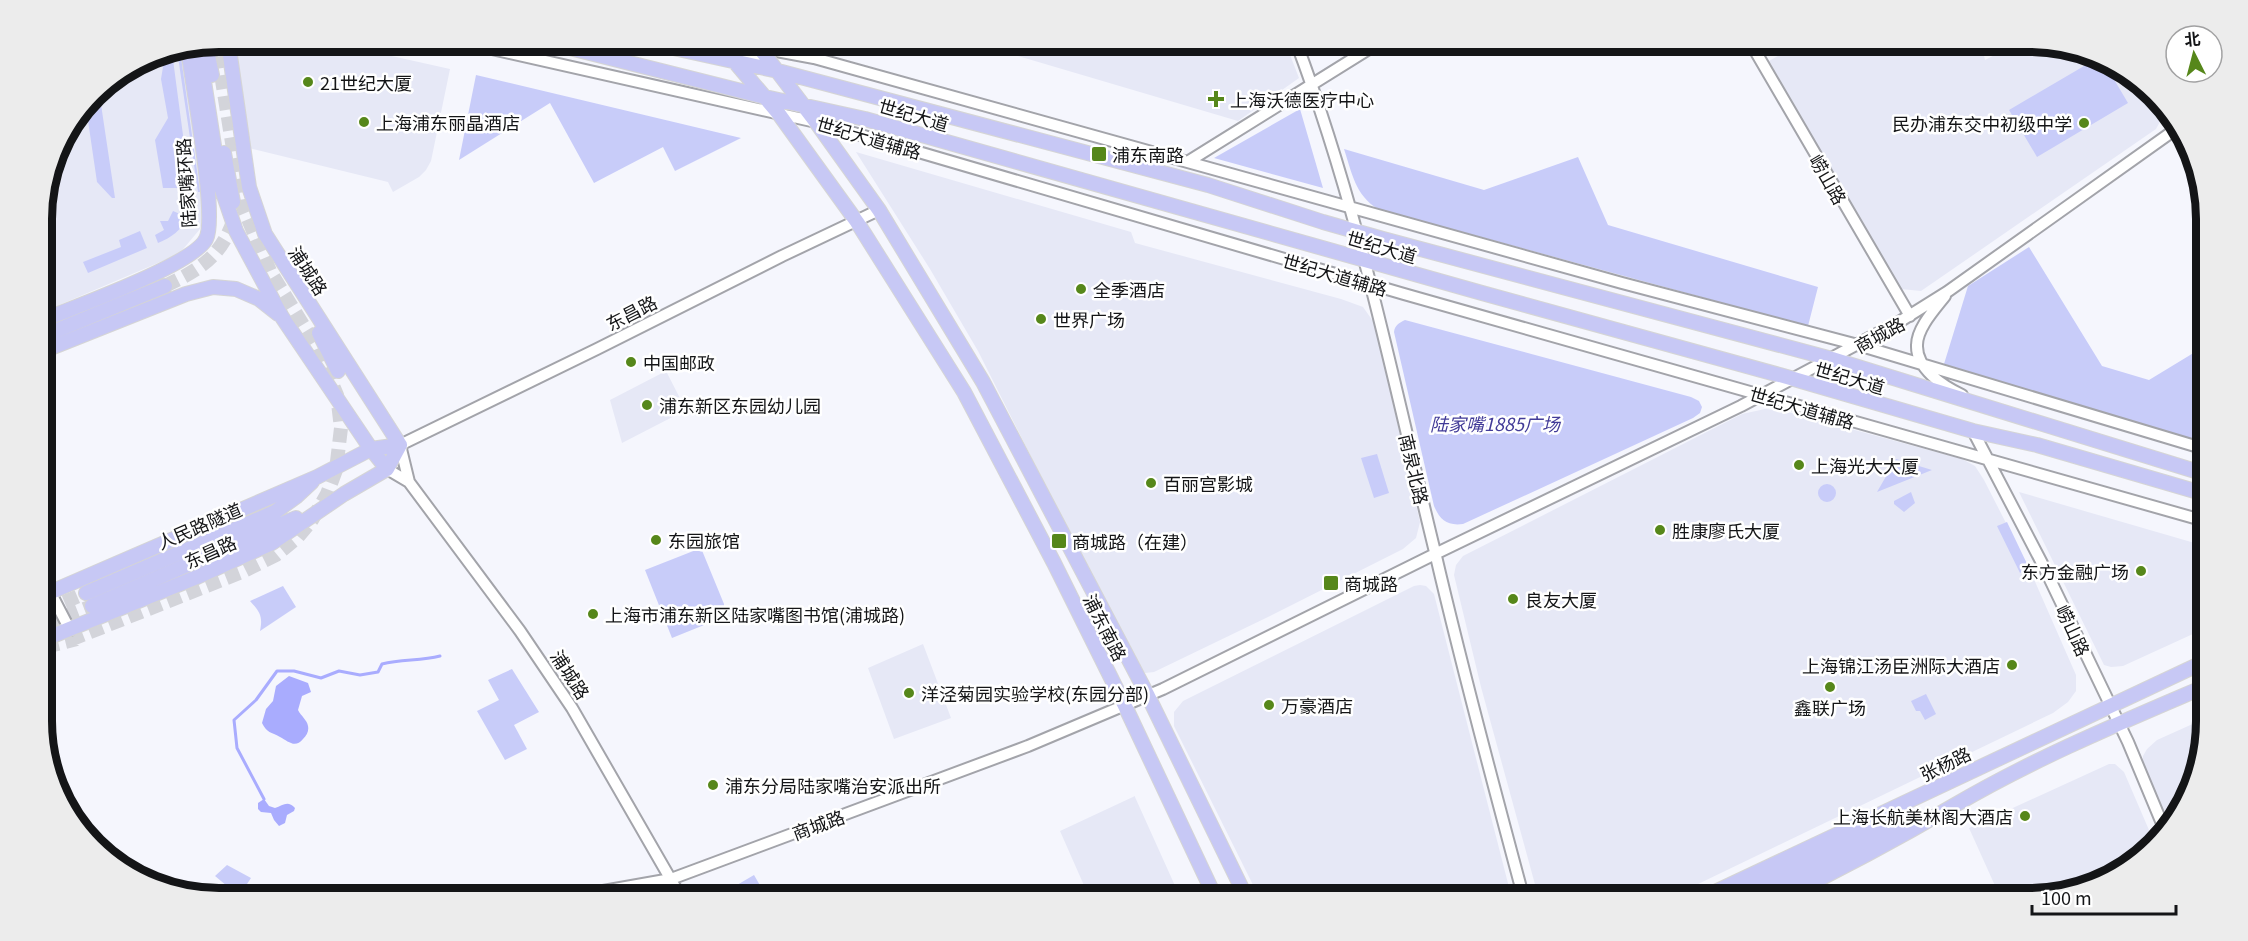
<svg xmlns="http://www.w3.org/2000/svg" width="2248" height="941" font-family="Georgia,'Noto Sans SC',serif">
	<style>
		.built { fill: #e6e8f6 }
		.green { fill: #c8ccf9 }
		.water { fill: #a9acfe }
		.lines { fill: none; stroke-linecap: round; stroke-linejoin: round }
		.stream { stroke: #a9acfe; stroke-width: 3 }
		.major-tunnel { stroke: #d3d4da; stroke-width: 14; stroke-dasharray: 14 7; stroke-linecap: butt }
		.minor-casing { stroke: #a3a4aa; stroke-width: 14 }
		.major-casing { stroke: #d5d5d5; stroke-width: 16 }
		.minor { stroke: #fff; stroke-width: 10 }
		.major { stroke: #c7c8f5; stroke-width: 14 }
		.poi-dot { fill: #56871a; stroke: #fff; stroke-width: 2 }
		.labels { text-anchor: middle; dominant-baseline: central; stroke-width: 5; stroke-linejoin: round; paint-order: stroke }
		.poi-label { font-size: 18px; fill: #141517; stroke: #fff; text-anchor: start }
		.street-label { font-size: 18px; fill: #141517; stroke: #fff }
		.park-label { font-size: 18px; font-style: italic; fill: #423b98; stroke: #fff }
		.rim { fill: none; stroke: #141517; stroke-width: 8 }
	</style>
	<rect width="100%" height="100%" fill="#f5f6fd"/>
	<path class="built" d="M235,42H329L450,69L431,161L426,170L419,177L393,192L388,182L249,148Z
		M1015,42H1210L1213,54L1228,49L1240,42H1285L1299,78L1238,121L1018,56L1021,45Z
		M1802,42H1981L1985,60L2020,42L2086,52L2167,109L2156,129L1921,291L1901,289L1769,61Z
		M182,49L204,197V213L200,229L179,254L43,312L42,208L60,141L102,86L152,55Z
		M856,152L1131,232L1135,243L1341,299L1363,307L1375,324L1420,522L1416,538L1403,549L1268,617L1154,672L1145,673L1139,668L1093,580L978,351L930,269Z
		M666,371L686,410L622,443L610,400Z
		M1765,409L1788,412L1962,459L1975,466L1984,480L2029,568L2076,675V691L2068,702L2053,713L1667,899H1539L1481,687L1454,575L1456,565L1463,556L1742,414Z
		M2019,492L2205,546L2206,628L2123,666L2111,667L2104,665Z
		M1420,585L1426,586L1434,594L1512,899H1260L1174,726V712L1183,701L1414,586Z
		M923,644L951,718L894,739L868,668Z
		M2206,718L2196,779L2170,828L2143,763V756L2147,749L2157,740Z
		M2109,764H2115L2124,772L2155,844L2136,862L2086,889L2040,899H2001L1969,828Z
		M1135,796V797L1181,899H1090L1060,831Z"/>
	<path class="green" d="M177,50H180L200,192H198Z
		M172,52L190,188H163L155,140L168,118L161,79L163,67L159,54Z
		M2096,59L2106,66L2128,103L2037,157L2009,110Z
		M476,75L741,138L675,171L663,147L594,183L550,103L459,160Z
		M99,91L115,198H112L97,182L86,107Z
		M1300,109L1323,188L1214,158Z
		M1344,149L1484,190L1578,157L1608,225L1818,287L1808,326L1378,209C1355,195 1352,173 1344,149Z
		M173,211L187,217C181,231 172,237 158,243L155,235L164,230L160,221H168Z
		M140,231L147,248L88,273L83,262L121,247L119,240Z
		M2029,247L2102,366L2149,380L2205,346V444L1944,364L1968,286Z
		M1405,320L1691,397L1699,401L1702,407L1700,413L1693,418L1463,524C1447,526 1440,520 1434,506L1394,332C1395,325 1399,323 1405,320Z
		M1377,454L1389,493L1374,498L1361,458Z
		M1896,459L1932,470L1877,492Z
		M1818 493a9 9 0 1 1 18 0a9 9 0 1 1-18 0Z
		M1911,492L1915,503L1904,512L1894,504V501Z
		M2007,522L2029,568L2020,573L1997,526Z
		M701,548L724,604V612L719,619L672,638L645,570Z
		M283,586L296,607L260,631C263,616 260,612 250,601Z
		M512,669L539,712L514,725L527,749L505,760L477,711L499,700L488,680Z
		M1926,694L1936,714L1925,720L1920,711H1916L1911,701Z
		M227,865L251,878L239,896L215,876Z
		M754,875L768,899H713Z"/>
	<path class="water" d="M289,676L308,683L311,692L302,696L298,710C301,716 307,720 308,726C309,731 307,735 303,739C295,749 288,741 280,737C271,732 267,733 262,723L266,709L273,701L276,686Z
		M264,799L269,806L275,808C283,805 288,800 295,808L294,811L287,815L285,823L279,826L274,820L271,813L261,812L258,809V803Z"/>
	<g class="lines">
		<path class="stream" d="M264,799L237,748L234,720L256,700L277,671H294L321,678L339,671L360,675L378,672L382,664C402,659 420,661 440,656"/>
		<path class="major-tunnel" d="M199,46L201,62
			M165,286C201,269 222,256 235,216
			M45,610L86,593
			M45,624L92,606
			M70,640L242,572L276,555L297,538L312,520L327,494L336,470L341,428L337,395L316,346L270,271L242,205L216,43
			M45,647L77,639"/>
		<defs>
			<path id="minor" d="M461,42L816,122L1404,294L2205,521
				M727,42L814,58L1622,283L1858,345L2205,449
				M1296,42C1359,208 1393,381 1435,552C1462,668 1493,784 1524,899
				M1750,42L1910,316
				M727,45L764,64
				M1189,161L1380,42
				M1945,296C1935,309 1917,328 1917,345C1916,369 1943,386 1962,395
				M1973,431L2044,567L2128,742L2166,833
				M387,469L409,482
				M44,580L70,630
				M558,899L671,879L1028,746L1163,689L1435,554L1741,406L1899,322L1947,292L2176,129
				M682,899L572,708L520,631L409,482L400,445L597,349L782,256L879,210"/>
			<path id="major" d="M228,42L249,187L265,234L400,445
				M546,42L765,97L865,119L1482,293L1794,379L1973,431L2037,445L2205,494
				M646,42L778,71L1208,185L1323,222L1383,239L1832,359L2205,474
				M718,42L779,114L857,222L964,392L1054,563L1125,706L1216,899
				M755,42L816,122L879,210L983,382L1148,696L1247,899
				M206,45L212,75
				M201,62L220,184L236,231L282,317L371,449L387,469
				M224,153L233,202
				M43,320C74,307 193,265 206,239C218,216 192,83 188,48
				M319,333L338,371
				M43,336L165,286
				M43,351L186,294L213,287L236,289L259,299L278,314
				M86,593L275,512L297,496L312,482
				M44,595L317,477L371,449L400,445
				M92,606L296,518
				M45,639L197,577L272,543L344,494L387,469L400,445
				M1700,899L2206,661
				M1731,899L1867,833L1889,819
				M1756,899L1880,837L1904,828
				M1779,899C1839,870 1897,839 1955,805C2035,758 2122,722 2206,686"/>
		</defs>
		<use href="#minor" class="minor-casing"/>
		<use href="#major" class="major-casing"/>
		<use href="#minor" class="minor"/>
		<use href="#major" class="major"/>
	</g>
	<g class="poi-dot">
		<circle cx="308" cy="82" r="6"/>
		<path d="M1213 90h6v6h6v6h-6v6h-6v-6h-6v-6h6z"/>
		<circle cx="364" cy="122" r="6"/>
		<circle cx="2084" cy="123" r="6"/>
		<rect x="1091" y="146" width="16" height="16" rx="3"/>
		<circle cx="1081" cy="289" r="6"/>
		<circle cx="1041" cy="319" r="6"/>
		<circle cx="631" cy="362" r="6"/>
		<circle cx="647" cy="405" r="6"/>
		<circle cx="1799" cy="465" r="6"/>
		<circle cx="1151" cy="483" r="6"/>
		<circle cx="1660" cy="530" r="6"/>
		<circle cx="656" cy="540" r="6"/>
		<rect x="1051" y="533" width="16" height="16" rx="3"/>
		<circle cx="2141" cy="571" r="6"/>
		<rect x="1323" y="575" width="16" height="16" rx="3"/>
		<circle cx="1513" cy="599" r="6"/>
		<circle cx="593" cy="614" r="6"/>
		<circle cx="2012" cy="665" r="6"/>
		<circle cx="1830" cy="687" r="6"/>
		<circle cx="909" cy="693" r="6"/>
		<circle cx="1269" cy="705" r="6"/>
		<circle cx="713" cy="785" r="6"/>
		<circle cx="2025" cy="816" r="6"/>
	</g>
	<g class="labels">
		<g class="poi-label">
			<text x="320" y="82">21世纪大厦</text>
			<text x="1230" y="99">上海沃德医疗中心</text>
			<text x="376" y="122">上海浦东丽晶酒店</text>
			<text x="2072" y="123" text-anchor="end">民办浦东交中初级中学</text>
			<text x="1112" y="154">浦东南路</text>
			<text x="1093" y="289">全季酒店</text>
			<text x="1053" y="319">世界广场</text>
			<text x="643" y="362">中国邮政</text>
			<text x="659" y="405">浦东新区东园幼儿园</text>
			<text x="1811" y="465">上海光大大厦</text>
			<text x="1163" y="483">百丽宫影城</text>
			<text x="1672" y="530">胜康廖氏大厦</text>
			<text x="668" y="540">东园旅馆</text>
			<text x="1072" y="541">商城路（在建）</text>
			<text x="2129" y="571" text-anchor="end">东方金融广场</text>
			<text x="1344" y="583">商城路</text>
			<text x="1525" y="599">良友大厦</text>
			<text x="605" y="614">上海市浦东新区陆家嘴图书馆(浦城路)</text>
			<text x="2000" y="665" text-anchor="end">上海锦江汤臣洲际大酒店</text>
			<text x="921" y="693">洋泾菊园实验学校(东园分部)</text>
			<text x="1281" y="705">万豪酒店</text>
			<text x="1830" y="707" text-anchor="middle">鑫联广场</text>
			<text x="725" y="785">浦东分局陆家嘴治安派出所</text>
			<text x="2013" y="816" text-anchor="end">上海长航美林阁大酒店</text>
		</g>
		<g class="street-label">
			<text transform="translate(914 114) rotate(16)">世纪大道</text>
			<text transform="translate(869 137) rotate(16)">世纪大道辅路</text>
			<text transform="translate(1829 179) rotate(60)">崂山路</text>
			<text transform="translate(185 183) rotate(-94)">陆家嘴环路</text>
			<text transform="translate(1382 246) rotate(16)">世纪大道</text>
			<text transform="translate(309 270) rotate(57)">浦城路</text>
			<text transform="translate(1335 274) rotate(16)">世纪大道辅路</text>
			<text transform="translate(631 312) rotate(-27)">东昌路</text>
			<text transform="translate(1879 334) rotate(-29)">商城路</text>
			<text transform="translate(1850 377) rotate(16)">世纪大道</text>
			<text transform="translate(1802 407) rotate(16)">世纪大道辅路</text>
			<text transform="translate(1415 469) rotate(77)">南泉北路</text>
			<text transform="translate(199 525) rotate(-23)">人民路隧道</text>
			<text transform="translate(210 551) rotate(-24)">东昌路</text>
			<text transform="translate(1106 627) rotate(63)">浦东南路</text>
			<text transform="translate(2074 630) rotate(65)">崂山路</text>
			<text transform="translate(571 674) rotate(57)">浦城路</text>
			<text transform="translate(1945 763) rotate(-26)">张杨路</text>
			<text transform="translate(818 824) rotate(-20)">商城路</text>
		</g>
		<g class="park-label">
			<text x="1495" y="423">陆家嘴1885广场</text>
		</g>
	</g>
	<path d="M0 0H2248V941H0ZM219 52H2029A167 167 0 0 1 2196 219V721A167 167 0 0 1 2029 888H219A167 167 0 0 1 52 721V219A167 167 0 0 1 219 52Z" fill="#ececec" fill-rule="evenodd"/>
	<path class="rim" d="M219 52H2029A167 167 0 0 1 2196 219V721A167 167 0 0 1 2029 888H219A167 167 0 0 1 52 721V219A167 167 0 0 1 219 52Z"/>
	<g transform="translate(2194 54) rotate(354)"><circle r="28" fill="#ffffff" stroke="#a1a1a2" stroke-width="1.5"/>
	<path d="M0-4.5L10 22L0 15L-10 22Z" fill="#56871a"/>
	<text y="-9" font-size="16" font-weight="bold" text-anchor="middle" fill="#141517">北</text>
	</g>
	<path d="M2032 905v9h144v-9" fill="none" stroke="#141517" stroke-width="3"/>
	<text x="2041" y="905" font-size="18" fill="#141517" stroke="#ffffff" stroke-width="4.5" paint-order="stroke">100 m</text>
</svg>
